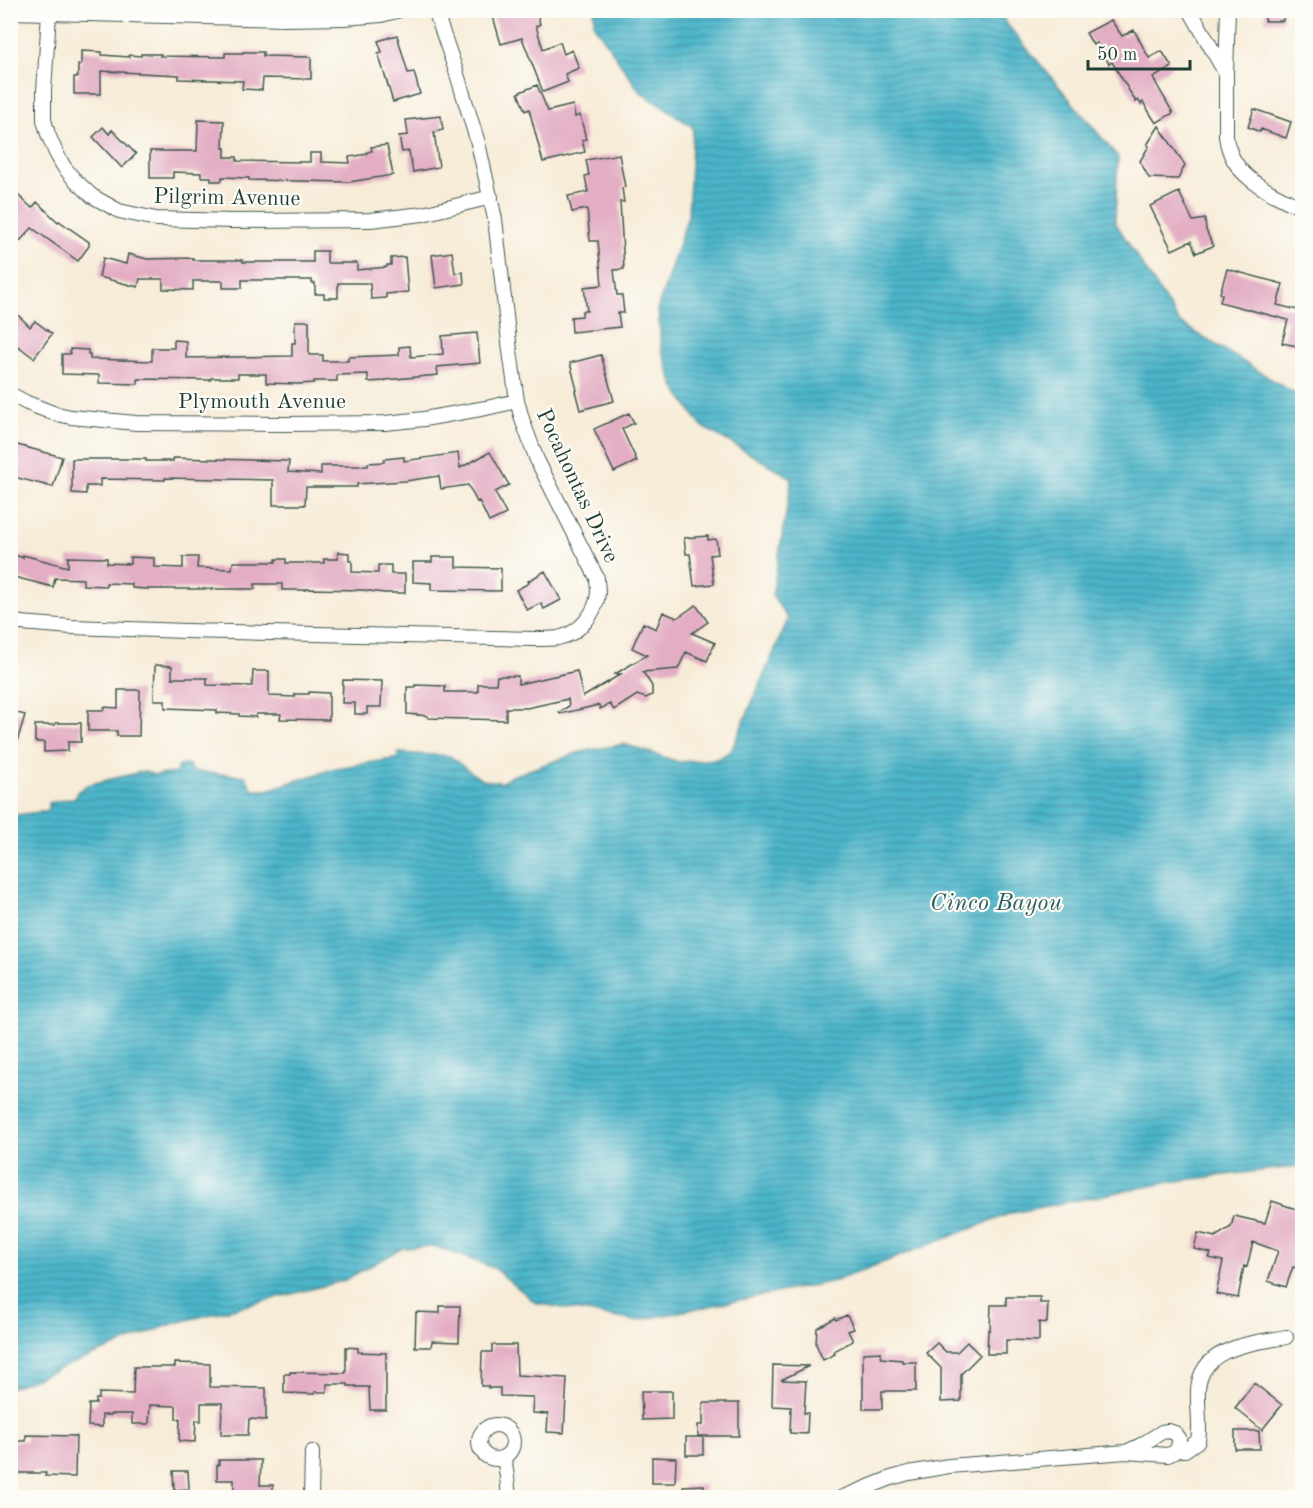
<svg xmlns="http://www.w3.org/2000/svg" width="1313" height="1508" font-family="'Old Standard TT',serif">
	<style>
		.water { fill: url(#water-rules); stroke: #36797f; stroke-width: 1.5 }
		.building { fill: #e3aec4 }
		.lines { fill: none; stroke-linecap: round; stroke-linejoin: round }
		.street-casing { stroke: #3f574d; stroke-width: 16 }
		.street { stroke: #fff; stroke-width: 14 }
		.labels { text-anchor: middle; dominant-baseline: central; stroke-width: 4.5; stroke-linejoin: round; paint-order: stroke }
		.street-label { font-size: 22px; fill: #1f3d34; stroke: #fdfcf7 }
		.water-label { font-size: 24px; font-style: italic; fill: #2c6161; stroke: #fdfcf7 }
	</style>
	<defs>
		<pattern id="water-rules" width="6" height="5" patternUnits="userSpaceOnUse" patternTransform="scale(1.5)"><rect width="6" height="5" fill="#4cb5ca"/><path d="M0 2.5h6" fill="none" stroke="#3f94a5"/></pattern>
	</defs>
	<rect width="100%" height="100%" fill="#fdfcf7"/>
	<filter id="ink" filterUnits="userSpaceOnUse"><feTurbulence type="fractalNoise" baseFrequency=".0167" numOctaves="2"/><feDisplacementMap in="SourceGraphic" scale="12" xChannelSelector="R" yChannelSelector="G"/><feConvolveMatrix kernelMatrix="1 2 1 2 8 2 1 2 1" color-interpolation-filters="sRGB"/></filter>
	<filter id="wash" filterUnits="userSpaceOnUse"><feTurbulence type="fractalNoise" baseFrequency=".008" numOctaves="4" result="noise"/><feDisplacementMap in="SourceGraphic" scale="24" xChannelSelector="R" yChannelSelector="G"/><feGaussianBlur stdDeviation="1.35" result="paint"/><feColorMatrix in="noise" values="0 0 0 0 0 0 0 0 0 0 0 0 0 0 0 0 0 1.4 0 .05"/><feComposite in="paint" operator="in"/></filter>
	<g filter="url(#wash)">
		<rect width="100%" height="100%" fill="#f7ecd8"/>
		<path class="water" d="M594,11H1001L1005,22L1118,157L1115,222L1179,322L1302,398V1166L1176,1181L1012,1213L835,1281L635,1321L536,1303L494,1268L434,1246L403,1248L343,1281L172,1324L11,1388V813L15,815L47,811L49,803L77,797V792L87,785L144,771L154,775L176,773L178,766L189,764L191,771L245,776L253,790H267L336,768L399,758L398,753L450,756L464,767L482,780L502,782L512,776L580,752L624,744L679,762L717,759L731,751L788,619L772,595L792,478L701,426L675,388L661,348L658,307L688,216L693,127L640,92L594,25Z"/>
		<g id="blocks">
			<path class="building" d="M491,10H536L540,24L536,26L543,49L560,42L564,54L572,50L579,68L565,74L568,82L543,92L522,38L501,44Z
				M1265,10H1283V21H1265Z
				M1111,20L1122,36L1134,30L1149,58L1162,51L1172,67L1153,78L1173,113L1156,123L1143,102L1141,104L1138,100L1136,102L1112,62L1109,64L1097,43L1093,45L1086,33Z
				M397,35L408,73L414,72L420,94L393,102L378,53L382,52L378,41Z
				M81,51L102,52V55L129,57V55L141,56V54H161L160,56L225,57V53H243V52H263V56L311,57V79L263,78L262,90L242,89L243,81L179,79V75L101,71V94H74V77H78V65H81Z
				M537,85L548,111L573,105L575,117L580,115L586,139L582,140L585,152L543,162L529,109L525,111L518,93Z
				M1254,109L1291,122L1286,138L1261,129L1260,132L1248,127Z
				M441,116L443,130L434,132L439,167L413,172L409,151L402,152L399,136L408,135L406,120Z
				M198,120L224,121L223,148H225V157H237V161L310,162V153H321V162L350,163L349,157L367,154V152L372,151L371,147L387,145L393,175L349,182L249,180V178L222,177V181H211V177H201V173L173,172V178H150V151H197Z
				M1159,126L1185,165L1178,179L1149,178L1140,161L1149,146L1147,145Z
				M103,127L109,134L112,130L136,154L122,168L93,137Z
				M619,154L625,187L622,188L624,202H620L624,269L614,270L617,295H622L624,313H618L620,327L572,332L571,317L582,316V311H587L584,287L602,285L598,241H590L587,209L572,212L568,196L588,192L585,176L589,175L586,160Z
				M1179,192L1193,221L1205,219L1206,230L1213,246L1196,253L1191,241L1172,250L1150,206Z
				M19,196L32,208L37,202L58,222L59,221L89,242V246L78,261L32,228L20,241L10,232V227L16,221L10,216V205Z
				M313,251H327V263H357V270L387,267V265H391V258L405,257L408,292L386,294V298L371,299L370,283H338V298H324V294H315V283H312V280H242V288H223V281H193V290L163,289V279H140L138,287L99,277L103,258L126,264L128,254L147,259L193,258V260H243V262H313Z
				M452,252L455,273L463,272L464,284L436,288L432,255Z
				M1227,269L1283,284L1277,305L1302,311V347L1282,343L1288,320L1220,302L1222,294L1220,293Z
				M10,307L30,327L35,321L52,334L34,358L10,340Z
				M295,321H309V355H323V361H348V357L399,355V347L410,346L411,357L443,354L442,336L477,333L480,363L437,367L438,375L385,380V381L368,382V374L337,375V381H314V383L298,384L266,383V374H238V378H211V380L138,379V384L99,383V375L62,374V354H70V349L88,350V354H90V359L152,361V348H174V340L186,341V358L292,356V343H295Z
				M601,355L614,401L580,410L575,391L577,390L570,363Z
				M629,413L634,423L622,429L637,461L614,472L594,429Z
				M10,443L62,457L53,487L10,476Z
				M490,452L509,485L495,492L506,514L489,522L479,501L477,502L468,485L441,489L439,476L405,481L357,484V487H306L305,505H273V480L165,478V480L100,479V486H86V494L72,493V459H146V461H173V458L289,461L288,472L321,474V466H368V463L384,462V459L404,457V461L458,453L460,468Z
				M708,536V540L716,539L718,554L710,555L714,584L694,586L690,554H686L684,538Z
				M338,552L349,553V561H352V572L378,573V565H391V574H405V593H384L363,590L306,589V590H282V584H255V589H146L132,588V584L106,583V586L83,585V579L55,578L53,587L10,576V553L23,558V555L68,567V557L107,558V563L130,564V557L154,558V567L183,568V557H198L197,568L232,569L233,562H276V559H286V563H324V559H338Z
				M432,557H456V567L501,568V591L431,590V583L413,582V562H432Z
				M545,571L561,600L544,609L541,603L527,610L516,590L529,583L528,581Z
				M696,605L708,622L692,633L715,643L707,661L686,652L678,669L643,672L652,686V695L646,698L637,695L614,710L610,704L600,709L599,705L560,714L559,712L569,706L568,699L527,708H506V720L428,718V716L407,714V687H415V685L445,686V692H478V684H496L497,676H518V684L577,671L583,697L621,674H615L647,655L632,648L643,623L656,629L663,612L677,618Z
				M155,665L172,666V678H207V685L252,686L253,671H269V696L295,697V694H309V692L329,693V720L280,719L281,714H256V717L239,716V714L217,713V710L165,708V700H154Z
				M343,680L382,681L381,707H367V714H355V703H342Z
				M118,690H140L139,736H117V731H88V710H104V707L118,708Z
				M10,711L25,715L13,755H10Z
				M55,723H81V742H68V751L44,752V742H35V725H55Z
				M1272,1201L1302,1211V1220L1299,1229L1302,1231V1270L1293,1267L1286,1287L1268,1281L1278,1251L1253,1242L1247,1267L1244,1266L1238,1298L1216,1294L1223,1261L1209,1258L1211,1253L1194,1249L1198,1233L1215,1237L1231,1227L1234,1216L1265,1223Z
				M1006,1297H1040V1303H1048L1047,1323L1039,1322V1341L1006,1340V1354H987L988,1330H990L991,1305H1006Z
				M440,1306H460L459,1342L432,1341L431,1347H415L416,1312L440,1313Z
				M847,1315L854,1329L848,1331L853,1341L834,1351L835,1354L823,1360L816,1344L817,1328L835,1318L836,1320Z
				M967,1342L980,1355L961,1374V1401L941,1402V1368L926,1353L937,1343L946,1352H957Z
				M492,1345H516L517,1375L567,1378L564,1433L547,1432L548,1414L532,1413L533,1397L500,1396V1388H488V1386H481L482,1352H492Z
				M346,1347L358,1348V1352L386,1353V1410H370L369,1387H356V1386H348V1384H327V1392H315V1394L284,1393V1374H290V1372L346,1373Z
				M881,1352V1358L902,1360V1362H916V1391H882V1409H863V1353Z
				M175,1363L210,1364V1387L266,1388V1420L249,1419L248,1435H221L222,1403H201V1421L196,1420L195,1442L179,1441L180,1419H176V1406L150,1405L149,1424H132V1414H111V1415H102V1427L88,1426L89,1404H96V1399H99V1393L133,1394L134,1367H175Z
				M773,1365L809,1366L781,1380L806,1381L804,1413H808L807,1434L790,1433L791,1407L772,1406Z
				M1254,1383L1282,1405L1262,1430L1235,1408Z
				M641,1391H672V1419L642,1420Z
				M703,1403H739V1436H698V1425H703Z
				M1235,1431H1259L1260,1449H1235Z
				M26,1435L76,1436L75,1477L45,1476L46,1473H10V1441H26Z
				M686,1437H703V1455H686Z
				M652,1457L676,1458L675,1483H652Z
				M219,1460H261L260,1485H273V1497H234V1480H217V1465H219Z
				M173,1471H188L189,1489L174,1490Z
				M704,1485V1497H684L683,1486Z"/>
		</g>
	</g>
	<g filter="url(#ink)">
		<use href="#blocks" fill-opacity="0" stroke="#3f574d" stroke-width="1.5"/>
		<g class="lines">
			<defs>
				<path id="street" d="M1190,10L1226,74V136C1231,178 1269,192 1302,208
					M10,12L285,19L344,18L381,15L400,10
					M49,13L44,91V120L48,134L56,153L64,167L74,179L92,196L119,211L156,219L233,221L370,220L423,214L491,197
					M1226,72L1228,10
					M10,394L27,403L53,413L71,417L136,423L286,424L385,423L424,419L486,408L517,401
					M10,620L21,623L72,627L186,631L534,639C542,639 550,639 558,638C579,634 596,614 598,593C598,588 597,583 597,578L537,460L523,422L517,401L510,351L495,219L478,143L456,71L435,10
					M479 1442a17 17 0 1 1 34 0a17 17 0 1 1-34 0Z
					M1178,1450H1185L1198,1441C1201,1424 1197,1407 1198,1390C1200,1346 1254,1343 1286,1337
					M504,1457L507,1477L509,1498
					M311,1498L312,1452
					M841,1498L891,1478L909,1473L949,1466L1126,1452L1168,1455C1177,1452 1179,1448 1179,1438L1175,1433L1168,1431L1162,1432L1141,1445L1126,1452"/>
			</defs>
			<use href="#street" class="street-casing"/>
			<use href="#street" class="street"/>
		</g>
	</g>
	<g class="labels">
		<g class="street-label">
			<text transform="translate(227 198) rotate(1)">Pilgrim Avenue</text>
			<text x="262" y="402">Plymouth Avenue</text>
			<text transform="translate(577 486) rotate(65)">Pocahontas Drive</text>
		</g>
		<g class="water-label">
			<text x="996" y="904">Cinco Bayou</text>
		</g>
	</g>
	<rect width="1313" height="1508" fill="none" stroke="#fdfcf7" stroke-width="36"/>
	<path d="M1088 60v9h102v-9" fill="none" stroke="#1f3d34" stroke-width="3"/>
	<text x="1097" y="60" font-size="18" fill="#1f3d34" stroke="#fdfcf7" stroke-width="4.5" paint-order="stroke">50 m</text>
</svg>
